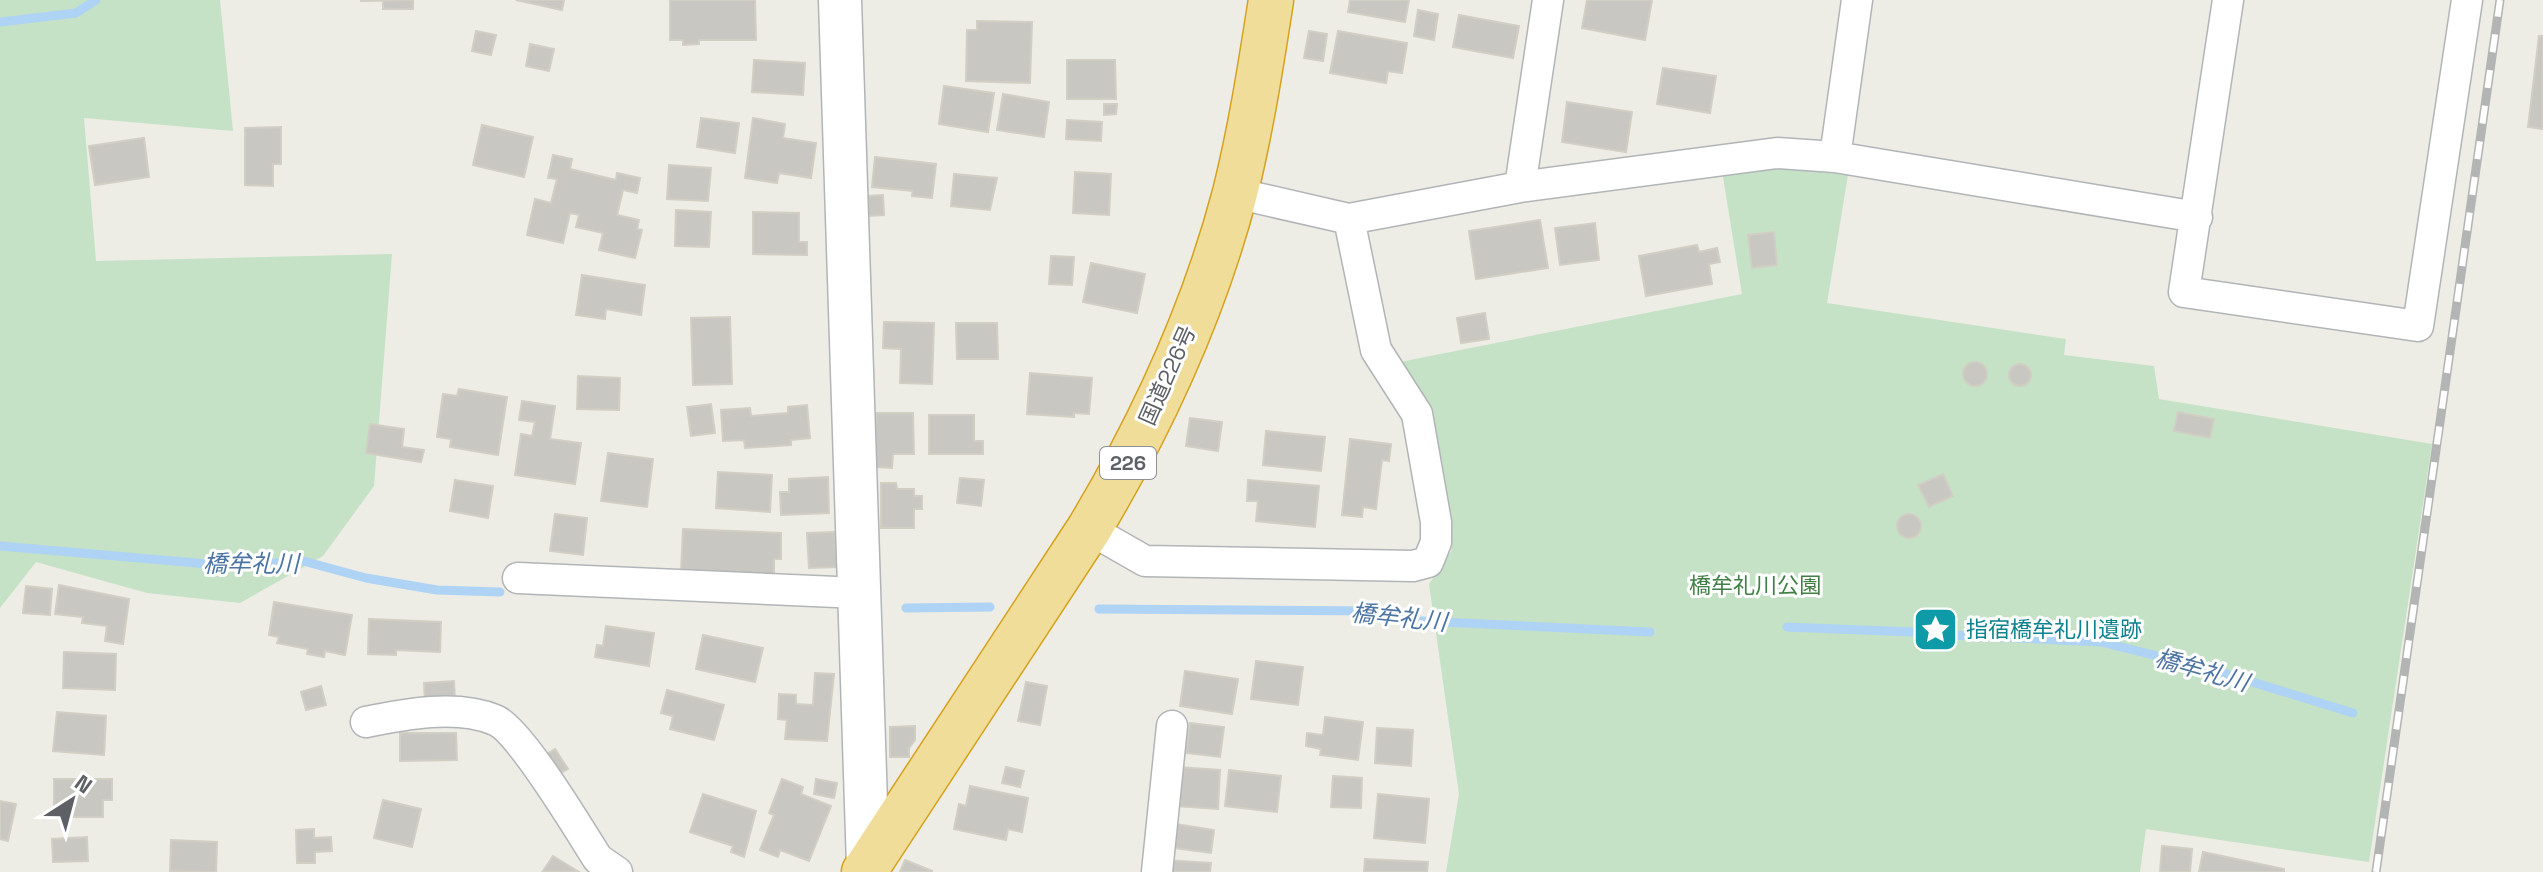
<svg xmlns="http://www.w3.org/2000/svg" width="2543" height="872" font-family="'Space Grotesk','Noto Sans JP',sans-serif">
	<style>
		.green { fill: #c5e2c6 }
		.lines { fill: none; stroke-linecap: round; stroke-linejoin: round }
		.stream { stroke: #aed3f4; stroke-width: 9 }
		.building { fill: #c9c7c2; stroke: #d1cec4; stroke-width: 2 }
		.street-casing { stroke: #b2b5b8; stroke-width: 33 }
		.secondary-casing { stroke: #b1b4b8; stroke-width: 45 }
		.highway-casing { stroke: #d6a21d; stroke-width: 47 }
		.street { stroke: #fff; stroke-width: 30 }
		.secondary { stroke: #fff; stroke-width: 42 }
		.highway { stroke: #f0dd9a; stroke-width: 44 }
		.rail-casing { stroke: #b3b4b4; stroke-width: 9 }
		.rail { stroke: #fff; stroke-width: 6; stroke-dasharray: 18; stroke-linecap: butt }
		.labels { text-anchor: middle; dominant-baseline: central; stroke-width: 6; stroke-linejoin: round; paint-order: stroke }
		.shield { fill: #fff; stroke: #8e9092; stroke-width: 2 }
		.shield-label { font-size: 20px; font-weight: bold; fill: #5d6064 }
		.street-label { font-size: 22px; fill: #5d6064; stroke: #fff }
		.park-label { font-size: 22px; fill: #408045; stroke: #fff }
		.culture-label { font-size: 22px; fill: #0d838f; stroke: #fff; text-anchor: start }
		.water-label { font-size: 24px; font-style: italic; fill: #4d75a4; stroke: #fff }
	</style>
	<rect width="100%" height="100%" fill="#edece5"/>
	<path class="green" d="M0,0H220L233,131L84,118L96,261L392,254L374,486L323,556L240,603L147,593L36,562L0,608Z
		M1770,167L1848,175L1827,303L2066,339L2064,355L2154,366L2159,399L2432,444L2369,862L2146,829L2140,872H1446L1459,794L1429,584L1452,550L1423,404L1400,362L1742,294L1722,171Z"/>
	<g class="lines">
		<path class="stream" d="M0,22L76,13L96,0
			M0,546L231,566L303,561L366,578L437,590L500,592
			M906,608L990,607
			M1099,609L1380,611L1421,621L1650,632
			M1787,627L1912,632
			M1953,635L2101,642L2210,669L2353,713"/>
	</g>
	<path class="building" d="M413,0V9H383V1H360Z
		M516,0H564L562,10Z
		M670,0H755L756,40H699V44L683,45V40H670Z
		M1350,0H1409L1405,22L1348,12Z
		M1587,0H1652L1645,40L1582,28Z
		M1418,10L1438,14L1434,40L1414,36Z
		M1459,15L1519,26L1513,58L1453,47Z
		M977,21L1032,22L1030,83L966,81L967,30H977Z
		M476,31L496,35L491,55L472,51Z
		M1309,31L1327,34L1323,61L1304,58Z
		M1338,31L1407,43L1402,73L1388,71L1386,83L1330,73Z
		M2539,36H2543V129L2528,127Z
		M530,44L554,49L549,71L526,66Z
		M754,60L805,63L803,95L752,92Z
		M1067,60H1115L1116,99H1067Z
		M1663,68L1716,76L1710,113L1657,104Z
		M944,86L994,93L988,132L939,124Z
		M1003,94L1049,102L1044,137L997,130Z
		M1567,102L1632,112L1626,152L1562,142Z
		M1104,104H1117L1116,114L1104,115Z
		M701,118L739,123L735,153L697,147Z
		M753,118L785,124L783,138L816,143L811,178L779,173L777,183L745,178Z
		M1067,120L1102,122L1101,141L1066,139Z
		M482,125L533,137L524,177L473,165Z
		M281,127V164H273V186L245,185V128Z
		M144,138L149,177L95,185L89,146Z
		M553,155L572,159L570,169L616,180L617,173L640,178L637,193L623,190L617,215L639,220L637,229L642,230L635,258L599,250L603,233L576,227L579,215L570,213L563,243L527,235L535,199L551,203L557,179L548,178Z
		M875,157L936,164L932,198L912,196L913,191L872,187Z
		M669,165L711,168L708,201L667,199Z
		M1075,172L1111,174L1109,215L1073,213Z
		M954,174L997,178L990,210L951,206Z
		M883,195L884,215L869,216L868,196Z
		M676,210L711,212L709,247L675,246Z
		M753,212L799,213V242H807V255L753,254Z
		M1540,220L1548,268L1476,279L1469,231Z
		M1595,223L1599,260L1560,265L1555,228Z
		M1774,232L1777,265L1752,268L1748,235Z
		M1697,245L1699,252L1717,248L1720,262L1709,264L1712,284L1646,296L1639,256Z
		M1051,256L1074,257L1072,285L1049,284Z
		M1091,263L1145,274L1137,313L1083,302Z
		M582,275L645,285L641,315L606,309L605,319L576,315Z
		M1485,313L1489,339L1461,343L1457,318Z
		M730,317L732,384L693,385L691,318Z
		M884,322L934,323L932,384L900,383L901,349L883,348Z
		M956,323H997L998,359H957Z
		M1963 374a12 12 0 1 1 24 0a12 12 0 1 1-24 0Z
		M2009 375a11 11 0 1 1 22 0a11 11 0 1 1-22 0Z
		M1030,373L1092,378L1089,414L1074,413V417L1027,414Z
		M578,376L620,378L619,410L577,409Z
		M459,389L507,397L498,455L450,447L451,439L437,437L443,394L457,396Z
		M522,401L555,406L550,439L581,443L575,484L515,475L521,434L532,436L535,422L519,420Z
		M711,404L715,433L691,436L687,407Z
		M807,405L810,438L791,440V445L745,448L744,440L723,441L721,410L750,408L751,416L788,413V407Z
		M2178,412L2214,419L2210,438L2174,431Z
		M876,413H913L914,454H893L892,468L876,467Z
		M929,415H974V441H983V454H929Z
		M1190,418L1222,422L1218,451L1186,446Z
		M370,424L404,429L402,447L424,450L421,462L366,453Z
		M1266,431L1325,437L1321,471L1263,465Z
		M1350,439L1391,444L1389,461L1382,460L1376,509L1363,507L1362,517L1342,515Z
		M608,453L653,459L647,507L601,501Z
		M718,472L772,475L770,512L716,508Z
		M1943,474L1953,496L1929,507L1918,485Z
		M828,477L829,513L781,515L780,492H789V479Z
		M960,478L984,480L981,506L957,503Z
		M455,480L493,486L488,518L450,511Z
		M1248,480L1319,486L1315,527L1256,521L1258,501H1247Z
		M881,483H896L897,489H914V496H922V509H914V528H881Z
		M1897 526a12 12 0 1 1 24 0a12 12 0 1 1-24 0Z
		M555,514L587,518L583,555L550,551Z
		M683,529L781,533V559H774V575L681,572Z
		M835,532L837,567L809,568L807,533Z
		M59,585L129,599L123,644L105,641L107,626L82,623L83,617L55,614Z
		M26,586L52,589L50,615L23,613Z
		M274,602L352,615L345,655L325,651L324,657L307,654L308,649L277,643L279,637L269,635Z
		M369,619L441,622L440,652L396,650V655L368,654Z
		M606,626L654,633L649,666L595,657L597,645L603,646Z
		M703,635L763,648L755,682L696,669Z
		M64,652L116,654L115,690L63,688Z
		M1256,661L1303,667L1298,705L1251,699Z
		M1185,671L1238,679L1232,714L1180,706Z
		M815,673L834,674L827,741L785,739L787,720L778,719L779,694L796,695V704L813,705Z
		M454,681L455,701L425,703L424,683Z
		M1026,682L1047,686L1040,725L1018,721Z
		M321,686L326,705L306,710L301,692Z
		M667,690L724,705L714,740L670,729L673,716L661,713Z
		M57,712L106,716L104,755L53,751Z
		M1325,717L1363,722L1358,760L1320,755L1321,749L1306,746L1307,733L1323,735Z
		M1190,723L1224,727L1220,757L1186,753Z
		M915,726V740L909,748V757H890V727Z
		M1377,728L1413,730L1411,766L1375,763Z
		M400,733H456L457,760L400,761Z
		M555,749L568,769L555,776L542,757Z
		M1006,767L1024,771L1020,787L1002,783Z
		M1178,767L1220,770L1218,809L1176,806Z
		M1229,770L1281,776L1277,812L1225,806Z
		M1333,776L1362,778L1361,808L1331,807Z
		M54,779H112V800H103V817H67V806H54Z
		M782,779L803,787L801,794L831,806L809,861L780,850L778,857L760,850L774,815L769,813Z
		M816,779L837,783L834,798L814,794Z
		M970,786L1028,798L1022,832L1008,829L1006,840L954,829L959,804L966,806Z
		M703,794L756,811L744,857L731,852L733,846L690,832Z
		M1378,794L1429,799L1425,843L1374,838Z
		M383,800L421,809L412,847L374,838Z
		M0,801L16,804L8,841L0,839Z
		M1169,823L1214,830L1211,853L1165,847Z
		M314,829V838L331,837L332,851L315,852V863H297L296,830Z
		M87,837L88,861L53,862L52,839Z
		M171,840L217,842L216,872L170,871Z
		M2162,846L2192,849L2190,872H2160Z
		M2203,852L2284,869V872H2199Z
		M553,856L579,872L543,871Z
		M1365,859L1428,862L1427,872H1364Z
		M905,860L932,871V872H900Z
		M1164,860L1211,863L1210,872H1163Z"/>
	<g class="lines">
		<defs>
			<path id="street" d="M2228,0L2184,292L2418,326L2467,0
				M1835,157L1857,0
				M1520,187L1548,0
				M1235,193L1349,219L1520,187L1777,153L1835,157L2197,217
				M1089,529L1145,561L1413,566L1428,562L1436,542V522L1417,414L1376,350L1349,219
				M518,578L859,593
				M366,722C405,714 457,704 495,720C520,730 580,831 598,859L617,872
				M1157,872L1172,726"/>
			<path id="secondary" d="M840,0L868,866"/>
			<path id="highway" d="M864,872L1089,529C1152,424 1204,311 1235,193C1251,129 1261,64 1271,0"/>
		</defs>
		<use href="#street" class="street-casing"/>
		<use href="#secondary" class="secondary-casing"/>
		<use href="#highway" class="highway-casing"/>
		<use href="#street" class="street"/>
		<use href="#secondary" class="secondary"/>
		<use href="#highway" class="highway"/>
		<defs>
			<path id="rail" d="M2376,872L2500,0"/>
		</defs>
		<use href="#rail" class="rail-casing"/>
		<use href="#rail" class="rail"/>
	</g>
	<defs>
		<symbol id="sight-square" viewBox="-11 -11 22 22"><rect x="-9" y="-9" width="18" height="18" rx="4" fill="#0f9aa8" stroke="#fff"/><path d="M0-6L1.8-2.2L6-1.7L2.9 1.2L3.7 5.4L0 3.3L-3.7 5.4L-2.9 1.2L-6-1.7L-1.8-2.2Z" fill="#fff"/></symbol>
	</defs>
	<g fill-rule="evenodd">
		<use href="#sight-square" x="1910" y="604" width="51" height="51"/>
	</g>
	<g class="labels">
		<rect class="shield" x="1100" y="447" width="56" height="32" rx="6"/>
		<g class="shield-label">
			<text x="1128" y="463">226</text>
		</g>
		<g class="street-label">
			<text transform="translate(1167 375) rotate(-66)">国道226号</text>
		</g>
		<g class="park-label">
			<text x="1755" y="585">橋牟礼川公園</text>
		</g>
		<g class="culture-label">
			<text x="1966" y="629">指宿橋牟礼川遺跡</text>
		</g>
		<g class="water-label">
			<text x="251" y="563">橋牟礼川</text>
			<text transform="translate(1399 617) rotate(6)">橋牟礼川</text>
			<text transform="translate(2202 670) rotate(16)">橋牟礼川</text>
		</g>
	</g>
	<g transform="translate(72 800) rotate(36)" stroke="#ffffff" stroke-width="6" paint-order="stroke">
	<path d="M0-6L14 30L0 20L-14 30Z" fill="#5d6064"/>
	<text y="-12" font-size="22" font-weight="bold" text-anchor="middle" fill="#5d6064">N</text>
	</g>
</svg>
